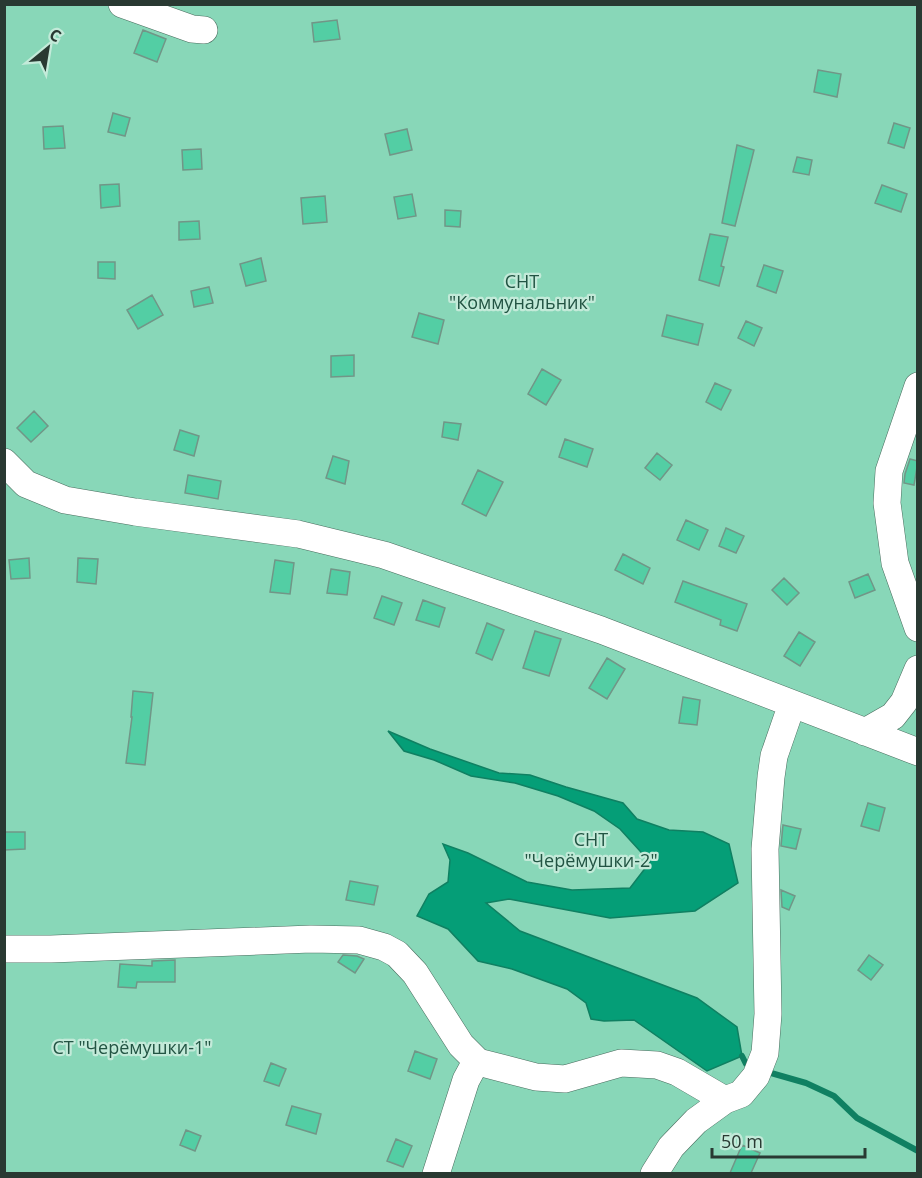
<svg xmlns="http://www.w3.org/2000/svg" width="922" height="1178" font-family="'Open Sans',sans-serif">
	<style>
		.green { fill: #88d7b8 }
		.water { fill: #059e77; stroke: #108062; stroke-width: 1.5 }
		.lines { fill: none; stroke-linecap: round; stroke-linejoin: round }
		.stream { stroke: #108062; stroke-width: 6 }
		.building { fill: #53cea4; stroke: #719687; stroke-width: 1.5 }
		.minor-casing { stroke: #496d5e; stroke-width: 28 }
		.minor { stroke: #fff; stroke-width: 27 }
		.labels { text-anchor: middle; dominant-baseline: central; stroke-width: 4.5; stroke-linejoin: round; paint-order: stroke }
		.park-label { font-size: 18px; fill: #225443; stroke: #c3ead9 }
	</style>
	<rect width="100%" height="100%" fill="#c3ead9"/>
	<path class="green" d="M5,5H917V1173L5,1174Z"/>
	<path class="water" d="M388,731L430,749L499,773L530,775L566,787L623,803L637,819L669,830L703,832L729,844L738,883L695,911L610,918L509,899L486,903L520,931L697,998L737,1027L742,1056L707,1071L634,1020L604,1021L591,1019L586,1003L567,989L512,969L478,961L448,929L417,916L429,894L448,882L450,860L443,844L468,853L527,882L572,890L630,888L650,862L620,829L594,811L558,796L515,783L471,776L434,760L404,751Z"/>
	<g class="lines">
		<path class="stream" d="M742,1056L746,1064L751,1066
			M764,1071L806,1083L834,1096L857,1118L918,1151"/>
	</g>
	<path class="building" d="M337,20L340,39L314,42L312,23Z
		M143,30L166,39L157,62L134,53Z
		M818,70L841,74L837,97L814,92Z
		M113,113L130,118L125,136L108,132Z
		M894,123L910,128L904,148L888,143Z
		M63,126L65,148L44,149L43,127Z
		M407,129L412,150L390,155L385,134Z
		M737,145L754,150L735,226L722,223Z
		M201,149L202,169L183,170L182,150Z
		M797,157L812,160L809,175L793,172Z
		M119,184L120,206L101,208L100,185Z
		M882,185L907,194L901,212L875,203Z
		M412,194L416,216L398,219L394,197Z
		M325,196L327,222L303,224L301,198Z
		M445,210L461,211L460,227L445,226Z
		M199,221L200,239L179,240V222Z
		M710,234L728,237L721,266L724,267L719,286L699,280Z
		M261,258L266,281L246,286L240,264Z
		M98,262H115V279L98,278Z
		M764,265L783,271L776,293L757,286Z
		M209,287L213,303L194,307L191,291Z
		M152,295L163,315L138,329L127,310Z
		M419,313L444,320L438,344L412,337Z
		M667,315L703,324L698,345L662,336Z
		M746,321L762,328L754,346L738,338Z
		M354,355V376L331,377V356Z
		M542,369L561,380L546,405L528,394Z
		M715,383L731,390L721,410L706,402Z
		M34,411L48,426L31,442L17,428Z
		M444,422L461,424L458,440L442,437Z
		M180,430L199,436L194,456L174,450Z
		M565,439L593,449L587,467L559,457Z
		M657,453L672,465L660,480L645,468Z
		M333,456L349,461L345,484L326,478Z
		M910,459L918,461L914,485L904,483L905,474Z
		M478,470L503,482L486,516L462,504Z
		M188,475L221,481L218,499L185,493Z
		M686,520L708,530L699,550L677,540Z
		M726,528L744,536L736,553L719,546Z
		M623,554L650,568L643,584L615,570Z
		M29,558L30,578L11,579L9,560Z
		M78,558L98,559L96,584L77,582Z
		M275,560L294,563L290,594L270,592Z
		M331,569L350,572L347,595L327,593Z
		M868,574L875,590L855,598L849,582Z
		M784,578L799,593L787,605L772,590Z
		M683,581L747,604L737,631L720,625L721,620L675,602Z
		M382,596L402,603L394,625L374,618Z
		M423,600L445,608L439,627L416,620Z
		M487,623L504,630L492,660L476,653Z
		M535,631L561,639L549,676L523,668Z
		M799,632L815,642L800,666L784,656Z
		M607,658L625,669L607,699L589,688Z
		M133,691L153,693L145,765L126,763L132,717H131Z
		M683,697L700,700L697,725L679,723Z
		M868,803L885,808L879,831L861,826Z
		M783,825L801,829L796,849L781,846Z
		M4,832H25V849L4,850Z
		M350,881L378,886L374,905L346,900Z
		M781,890L795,896L789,910L782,907Z
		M343,955L357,956L364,959L355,973L338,962Z
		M869,955L883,965L871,980L858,970Z
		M175,960V982H137L136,988L118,987L120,964L152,966V961Z
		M415,1051L437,1059L430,1079L408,1071Z
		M271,1063L286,1069L279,1086L264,1081Z
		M292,1106L321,1114L316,1134L286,1125Z
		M186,1130L201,1136L195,1151L180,1145Z
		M396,1139L412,1146L403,1167L387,1161Z
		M742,1145L760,1153L751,1173H730Z"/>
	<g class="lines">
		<defs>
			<path id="minor" d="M122,4L192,29L204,30
				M918,386L889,471L887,503L895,563L918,628
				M4,462L26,484L65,500L135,512L298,534L384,555L601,630L918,752
				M865,732L893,716L904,702L918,669
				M4,949H51L311,939L359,940L384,947L397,954L415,973L461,1045L478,1062
				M436,1174L466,1080L472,1069L478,1062L536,1077L565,1079L621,1063L657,1065L677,1072L725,1100
				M654,1174L671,1147L696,1121L725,1100L741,1094L756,1076L765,1053L768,1014L765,849L771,777L774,756L792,704"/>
		</defs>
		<use href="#minor" class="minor-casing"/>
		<use href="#minor" class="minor"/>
	</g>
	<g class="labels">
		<g class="park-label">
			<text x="522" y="281">СНТ<tspan x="522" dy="21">"Коммунальник"</tspan></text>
			<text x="591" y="839">СНТ<tspan x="591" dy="21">"Черёмушки-2"</tspan></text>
			<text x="132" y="1047">СТ "Черёмушки-1"</text>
		</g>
	</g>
	<rect width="922" height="1178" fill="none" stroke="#293932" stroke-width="12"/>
	<g transform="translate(48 48) rotate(30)" stroke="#c3ead9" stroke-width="4.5" paint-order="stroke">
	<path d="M0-4.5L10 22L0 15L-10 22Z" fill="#293932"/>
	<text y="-9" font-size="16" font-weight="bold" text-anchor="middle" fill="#293932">С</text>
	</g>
	<path d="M712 1148v9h153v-9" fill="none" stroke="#293932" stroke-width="3"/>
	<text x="721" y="1148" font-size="18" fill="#293932" stroke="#c3ead9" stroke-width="4.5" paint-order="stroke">50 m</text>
</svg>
